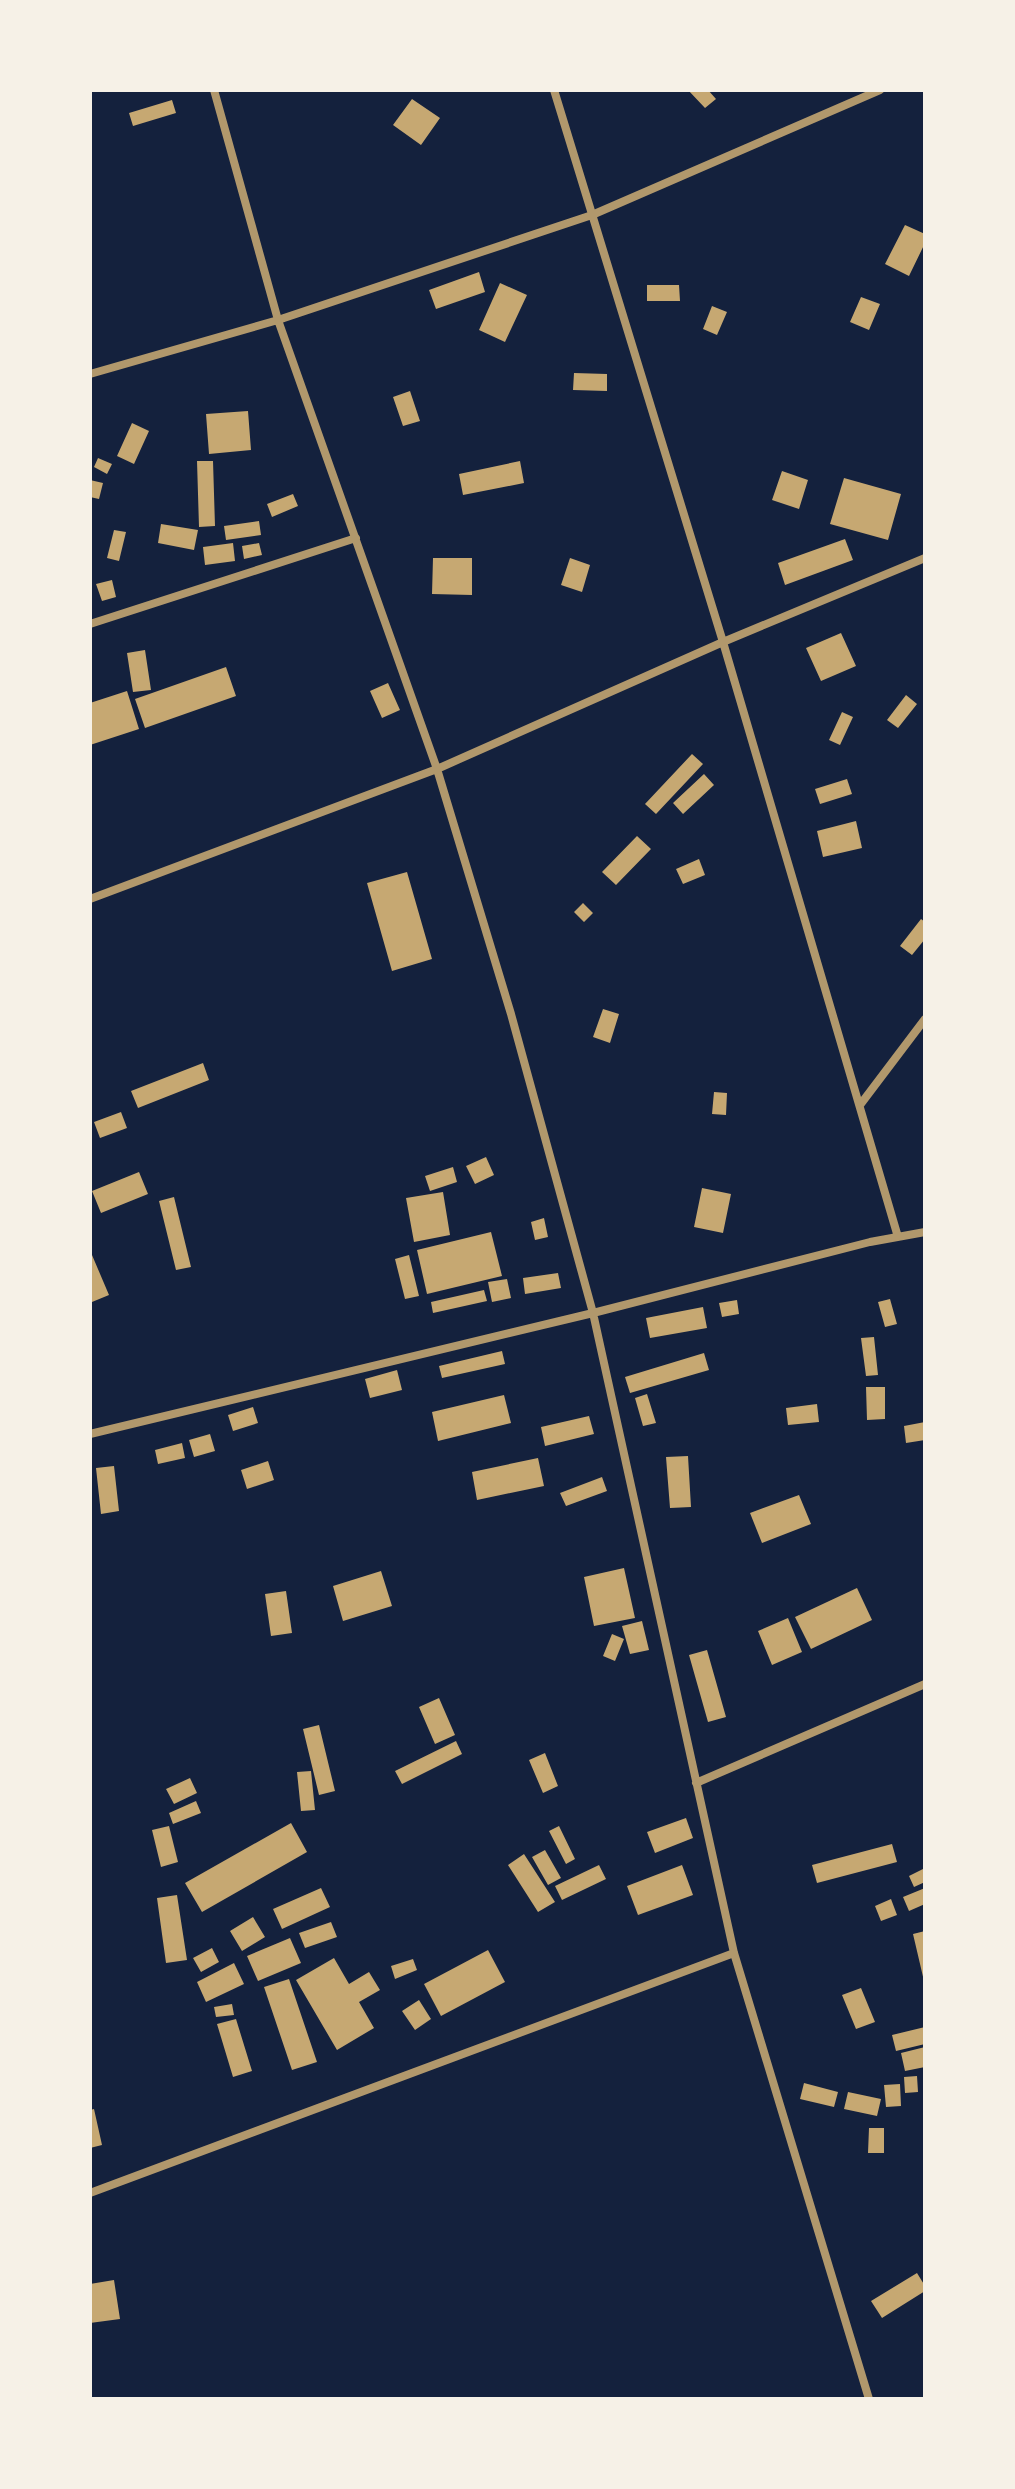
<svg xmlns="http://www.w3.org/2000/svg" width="1015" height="2489" font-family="'Alegreya Sans',sans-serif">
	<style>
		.building { fill: #c6a872 }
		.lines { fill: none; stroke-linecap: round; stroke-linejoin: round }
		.minor { stroke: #b1986c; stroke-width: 8 }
	</style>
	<rect width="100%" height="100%" fill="#14213d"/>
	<path class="building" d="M688,90H708L716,99L705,108Z
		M412,99L440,118L421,145L393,125Z
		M172,100L176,113L133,126L129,113Z
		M905,225L925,234V243L909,276L885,264Z
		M479,272L485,292L436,309L429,290Z
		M500,283L527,295L505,342L479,330Z
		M647,285H679L680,301H647Z
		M861,297L880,304L869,330L850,322Z
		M712,306L727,312L717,335L703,329Z
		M574,373L607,374V391L573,390Z
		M410,391L420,421L403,426L393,397Z
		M248,411L251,450L209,454L206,414Z
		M132,423L149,431L134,464L117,456Z
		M98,458L112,464L107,474L94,467Z
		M197,461H213L215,526L199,527Z
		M520,461L524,483L463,495L459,474Z
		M782,471L808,480L799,509L772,500Z
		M844,478L901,494L888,540L830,524Z
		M90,480L103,483L99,499L90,497Z
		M293,494L298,506L272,517L267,504Z
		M259,521L261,535L226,540L224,526Z
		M161,524L198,530L194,550L158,543Z
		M114,530L126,532L119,561L107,558Z
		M845,539L853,560L785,585L778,563Z
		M233,543L235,561L205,565L203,547Z
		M259,543L262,555L244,559L242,546Z
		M433,558H472V595L432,594Z
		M570,558L590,565L582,592L561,585Z
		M112,580L116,597L102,601L96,584Z
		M841,633L856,666L821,681L806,648Z
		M145,650L151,690L133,692L127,653Z
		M226,667L236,696L145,728L135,699Z
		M388,683L400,710L382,718L370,691Z
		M127,691L139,729L90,745V703Z
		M906,695L917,704L898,728L887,720Z
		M842,712L853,717L840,745L829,740Z
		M692,754L703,764L656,814L645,804Z
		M704,774L714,785L683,814L673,803Z
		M847,779L852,794L820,804L815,789Z
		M856,821L862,848L823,857L817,831Z
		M637,836L651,849L616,885L602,872Z
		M699,859L705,875L683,884L676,869Z
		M407,872L432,959L392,971L367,883Z
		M583,903L593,913L584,922L574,912Z
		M921,919L925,922V939L912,955L900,946Z
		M603,1009L619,1014L610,1043L593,1037Z
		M203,1063L209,1080L138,1108L131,1091Z
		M714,1092L727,1093L726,1115L712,1114Z
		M121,1112L127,1128L100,1138L94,1122Z
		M486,1157L494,1175L475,1184L466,1166Z
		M453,1167L457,1182L430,1191L425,1176Z
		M139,1172L148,1194L101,1213L92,1191Z
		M702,1188L731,1194L723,1233L694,1227Z
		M443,1192L450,1235L414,1242L406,1198Z
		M174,1197L191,1267L176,1270L159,1201Z
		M544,1218L548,1237L535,1240L531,1222Z
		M491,1232L502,1276L427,1294L417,1250Z
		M92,1255L109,1295L92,1302L90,1296V1256Z
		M409,1255L419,1296L405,1299L395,1259Z
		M558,1273L561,1288L525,1294L523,1278Z
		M507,1279L511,1298L492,1302L488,1282Z
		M484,1290L487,1301L433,1313L431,1302Z
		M890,1299L897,1324L885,1327L878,1302Z
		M737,1300L739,1314L722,1317L719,1303Z
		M703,1307L707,1328L650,1338L646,1318Z
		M874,1337L878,1375L866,1376L861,1338Z
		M502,1351L505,1364L442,1378L439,1366Z
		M704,1353L709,1370L630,1393L625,1377Z
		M397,1370L402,1390L370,1398L365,1379Z
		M866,1387H885V1419L867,1420Z
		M647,1394L656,1423L643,1426L635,1398Z
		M504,1395L511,1423L438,1441L432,1412Z
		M817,1404L819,1422L788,1425L786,1408Z
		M253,1407L258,1423L233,1431L228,1415Z
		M589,1416L594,1434L545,1446L541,1427Z
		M925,1422V1440L906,1443L904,1426Z
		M210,1434L215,1451L194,1457L189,1440Z
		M182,1443L185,1458L158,1464L155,1450Z
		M688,1456L691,1507L670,1508L666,1457Z
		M538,1458L544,1486L477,1500L472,1472Z
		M268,1461L274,1480L247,1489L241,1470Z
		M114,1466L119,1511L101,1514L96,1468Z
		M602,1477L607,1491L566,1506L560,1493Z
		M799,1495L811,1524L762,1543L750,1513Z
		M624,1568L635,1618L594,1626L584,1577Z
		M381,1571L392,1606L343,1621L333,1586Z
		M857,1588L872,1620L811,1649L795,1617Z
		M286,1591L292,1633L271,1636L265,1594Z
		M788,1618L802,1652L772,1665L758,1631Z
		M642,1621L649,1650L630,1654L622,1626Z
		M612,1634L624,1639L615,1661L603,1656Z
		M707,1650L726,1717L708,1722L689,1655Z
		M439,1698L455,1735L435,1744L419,1707Z
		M319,1725L335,1791L319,1795L303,1729Z
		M456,1741L462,1754L402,1784L395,1771Z
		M545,1753L558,1786L543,1793L529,1760Z
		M311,1771L315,1810L301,1811L297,1772Z
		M190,1778L197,1793L174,1804L166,1789Z
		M196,1801L201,1813L173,1824L169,1813Z
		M686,1818L693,1838L655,1853L647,1832Z
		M291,1823L307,1852L202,1912L185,1883Z
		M169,1826L178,1862L161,1867L152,1830Z
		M559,1826L575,1859L566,1864L549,1831Z
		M892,1844L897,1862L817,1883L812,1865Z
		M545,1850L561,1878L548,1885L532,1857Z
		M524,1854L555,1902L538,1912L508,1865Z
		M599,1865L606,1879L562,1900L555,1886Z
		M682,1865L693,1895L638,1915L627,1886Z
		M925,1868V1882L914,1887L909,1876Z
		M321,1888L330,1907L282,1929L273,1909Z
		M925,1888V1904L909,1911L903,1897Z
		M177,1895L187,1960L166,1963L157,1898Z
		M891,1899L897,1915L881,1921L875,1906Z
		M253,1917L265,1937L242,1951L230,1931Z
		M331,1922L337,1937L305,1948L299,1933Z
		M925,1931V1981H924L913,1934Z
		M290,1938L301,1963L258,1981L247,1956Z
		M212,1948L219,1962L201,1972L193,1958Z
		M488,1950L505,1982L441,2016L424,1984Z
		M334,1958L349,1984L369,1972L380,1990L359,2002L374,2028L337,2050L296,1980Z
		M413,1959L417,1970L395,1979L391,1966Z
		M234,1963L244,1984L206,2002L197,1982Z
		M289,1979L317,2062L292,2070L264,1987Z
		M861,1988L875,2022L856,2029L842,1995Z
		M419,2000L431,2019L415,2030L402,2011Z
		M232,2004L234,2015L216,2017L214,2007Z
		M236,2019L252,2071L233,2077L217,2024Z
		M925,2027V2044L896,2051L892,2035Z
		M925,2047V2067L905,2071L901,2053Z
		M917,2076L918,2092L905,2093L904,2077Z
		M804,2083L838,2092L834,2107L800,2099Z
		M900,2084L901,2106L886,2107L884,2085Z
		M848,2092L881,2099L877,2116L844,2109Z
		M94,2109L102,2145L90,2148V2110Z
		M869,2128H884V2153H868Z
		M917,2273L925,2286V2291L882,2318L871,2301Z
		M114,2280L120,2319L90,2323V2284Z"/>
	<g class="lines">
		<path class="minor" d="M214,90L278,320L437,769L511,1014L593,1313L734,1953L869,2399
			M554,90L723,642L898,1237
			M90,374L278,320L592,215L880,90
			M90,624L356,538
			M90,899L437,769L723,642L925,558
			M860,1105L925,1019
			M90,1434L593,1313L870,1242L925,1232
			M696,1783L925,1684
			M90,2193L734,1953"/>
	</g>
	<rect width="1015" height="2489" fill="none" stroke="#f6f1e7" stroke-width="184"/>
</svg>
